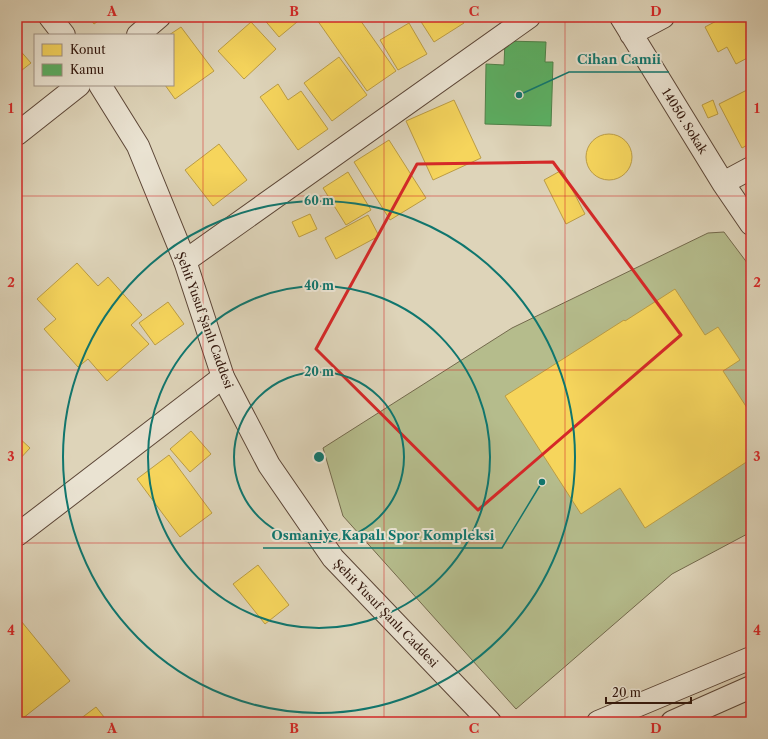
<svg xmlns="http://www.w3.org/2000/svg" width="768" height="739" font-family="'Libre Caslon Text',serif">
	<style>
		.green { fill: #b5bc8c; stroke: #73694c }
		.homes { fill: #f6d55c; stroke: #bb9c44 }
		.public { fill: #5aae61; stroke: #4e8048 }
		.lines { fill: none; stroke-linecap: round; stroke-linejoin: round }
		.minor-casing { stroke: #5c4637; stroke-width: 24 }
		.tertiary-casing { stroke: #5c4637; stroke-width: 24 }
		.minor { stroke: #eae3d2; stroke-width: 22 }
		.tertiary { stroke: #eae3d2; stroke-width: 22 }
		.marked { fill: none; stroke: #d62828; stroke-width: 3; stroke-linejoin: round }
		.grid { fill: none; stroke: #d62828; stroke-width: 1; stroke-opacity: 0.55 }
		.ring { fill: none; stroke: #0f766e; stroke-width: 2 }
		.labels { text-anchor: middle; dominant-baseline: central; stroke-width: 4; stroke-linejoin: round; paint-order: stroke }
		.street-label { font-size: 12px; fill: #31160c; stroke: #eae3d2 }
		.centre { fill: #0f766e; stroke: #eae3d2; stroke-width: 2 }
		.ring-label { font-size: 12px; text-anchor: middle; font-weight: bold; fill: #0f766e; stroke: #eae3d2; stroke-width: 4; stroke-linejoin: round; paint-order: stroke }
		.leader { fill: none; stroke: #0f766e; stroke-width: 1.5 }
		.callout-dot { fill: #0f766e; stroke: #eae3d2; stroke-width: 1.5 }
		.callout-label { font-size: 13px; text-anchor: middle; font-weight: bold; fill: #0f766e; stroke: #eae3d2; stroke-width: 4; stroke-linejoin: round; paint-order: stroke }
		.neatline { fill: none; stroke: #d62828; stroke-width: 1.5 }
		.grid-label { font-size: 13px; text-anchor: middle; font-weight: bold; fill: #d62828 }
	</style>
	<rect width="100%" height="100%" fill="#ded4b9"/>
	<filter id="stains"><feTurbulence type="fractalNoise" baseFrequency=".005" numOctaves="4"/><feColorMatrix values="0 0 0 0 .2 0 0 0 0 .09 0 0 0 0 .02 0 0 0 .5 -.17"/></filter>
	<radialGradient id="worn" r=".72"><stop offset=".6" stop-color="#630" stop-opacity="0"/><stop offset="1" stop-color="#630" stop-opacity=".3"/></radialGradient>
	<path class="green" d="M724,232L751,268V532L672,574L516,709L343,516L323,448L512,328L708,233Z"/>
	<path class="homes" d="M89,17H104L94,24Z
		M262,17H303L279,37Z
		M315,17H358L396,71L367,91Z
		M418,17H459L464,23L434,42Z
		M724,17H751V56L736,64L727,47L718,52L705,27Z
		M251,22L276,49L244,79L218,51Z
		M409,23L427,54L398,70L380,40Z
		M181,27L214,71L175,99L165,85H173V35H169Z
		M17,47L31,63L17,74Z
		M339,57L367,95L332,121L304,83Z
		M278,84L288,100L301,91L328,129L298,150L260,97Z
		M751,88V143L742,148L719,104Z
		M454,100L481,158L433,180L406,121Z
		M713,100L718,114L708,118L702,105Z
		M586 157a23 23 0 1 1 46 0a23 23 0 1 1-46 0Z
		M389,140L426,198L390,220L354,162Z
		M219,144L247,180L213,206L185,170Z
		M562,170L585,214L566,224L544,180Z
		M348,172L371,210L346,225L323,188Z
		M310,214L317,229L299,237L292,222Z
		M368,215L379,236L336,259L325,238Z
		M77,263L98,286L108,277L142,315L131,325L149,344L107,381L88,359L78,367L44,329L56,319L37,299Z
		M675,289L705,335L718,327L740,360L723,371L751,414V459L645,528L620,488L581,514L505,396L624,320L625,321Z
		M168,302L184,324L155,345L139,323Z
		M191,431L211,454L190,472L170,449Z
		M17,436L30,448L17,462Z
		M169,455L212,513L180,537L137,479Z
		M258,565L289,605L265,624L233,584Z
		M17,616L70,681L18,722H17Z
		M96,707L108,722H76Z"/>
	<path class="public" d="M505,41L546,42L545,62H553L551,126L485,124L486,64L504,65Z"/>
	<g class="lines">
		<defs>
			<path id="minor" d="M621,17L723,183L751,224
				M631,34L663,17
				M138,35L159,17
				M17,134L79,85
				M723,183L751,168
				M185,261L529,17
				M17,535L223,377"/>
			<path id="tertiary" d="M50,17L64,35
				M100,85L138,146L185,261L223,377L269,465L333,558L490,722
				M598,722L751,658
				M672,722L751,687"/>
		</defs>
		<use href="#minor" class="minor-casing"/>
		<use href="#tertiary" class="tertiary-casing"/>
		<use href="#minor" class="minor"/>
		<use href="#tertiary" class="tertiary"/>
	</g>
	<path class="marked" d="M553,162L681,335L478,510L316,349L417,164Z"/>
	<path class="grid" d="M203,17V722M384,17V722M565,17V722M17,196H751M17,370H751M17,543H751"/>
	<g class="ring">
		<circle cx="319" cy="457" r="85"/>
		<circle cx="319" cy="457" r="171"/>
		<circle cx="319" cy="457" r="256"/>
	</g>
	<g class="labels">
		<g class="street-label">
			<text transform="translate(685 121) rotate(58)">14050. Sokak</text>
			<text transform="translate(205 320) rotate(70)">Şehit Yusuf Şanlı Caddesi</text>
			<text transform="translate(386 613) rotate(46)">Şehit Yusuf Şanlı Caddesi</text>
		</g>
	</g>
	<circle cx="319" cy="457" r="6" class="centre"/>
	<g class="ring-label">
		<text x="319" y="205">60 m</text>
		<text x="319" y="290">40 m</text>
		<text x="319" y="376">20 m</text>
	</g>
	<path class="leader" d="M519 95L569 72H669M542 482L502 548H263"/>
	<g class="callout-dot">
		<circle cx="519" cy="95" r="4"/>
		<circle cx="542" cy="482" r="4"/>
	</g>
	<g class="callout-label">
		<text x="619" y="64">Cihan Camii</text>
		<text x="383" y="540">Osmaniye Kapalı Spor Kompleksi</text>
	</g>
	<rect width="768" height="739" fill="none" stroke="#ded4b9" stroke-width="44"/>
	<rect x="34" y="34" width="140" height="52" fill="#eae3d2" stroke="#a09183"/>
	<rect x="42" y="44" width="20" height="12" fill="#f6d55c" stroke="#a09183"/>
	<text x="70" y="54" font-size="12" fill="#31160c">Konut</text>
	<rect x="42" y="64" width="20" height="12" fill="#5aae61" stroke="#a09183"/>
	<text x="70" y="74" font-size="12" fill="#31160c">Kamu</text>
	<path d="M606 697v6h85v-6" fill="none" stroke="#31160c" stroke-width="2"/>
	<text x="612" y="697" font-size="12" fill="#31160c" stroke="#eae3d2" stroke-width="3" paint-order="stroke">20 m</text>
	<rect x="22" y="22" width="724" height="695" class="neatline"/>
	<g class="grid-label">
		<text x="112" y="16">A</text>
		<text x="294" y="16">B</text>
		<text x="474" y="16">C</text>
		<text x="656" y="16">D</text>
		<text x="11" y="113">1</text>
		<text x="757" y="113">1</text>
		<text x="11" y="287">2</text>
		<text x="757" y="287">2</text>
		<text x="11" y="461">3</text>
		<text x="757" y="461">3</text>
		<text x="11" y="635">4</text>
		<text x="757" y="635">4</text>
		<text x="112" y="733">A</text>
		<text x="294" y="733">B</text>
		<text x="474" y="733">C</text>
		<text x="656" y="733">D</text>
	</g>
	<rect width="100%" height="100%" filter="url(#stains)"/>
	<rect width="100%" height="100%" fill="url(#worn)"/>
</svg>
